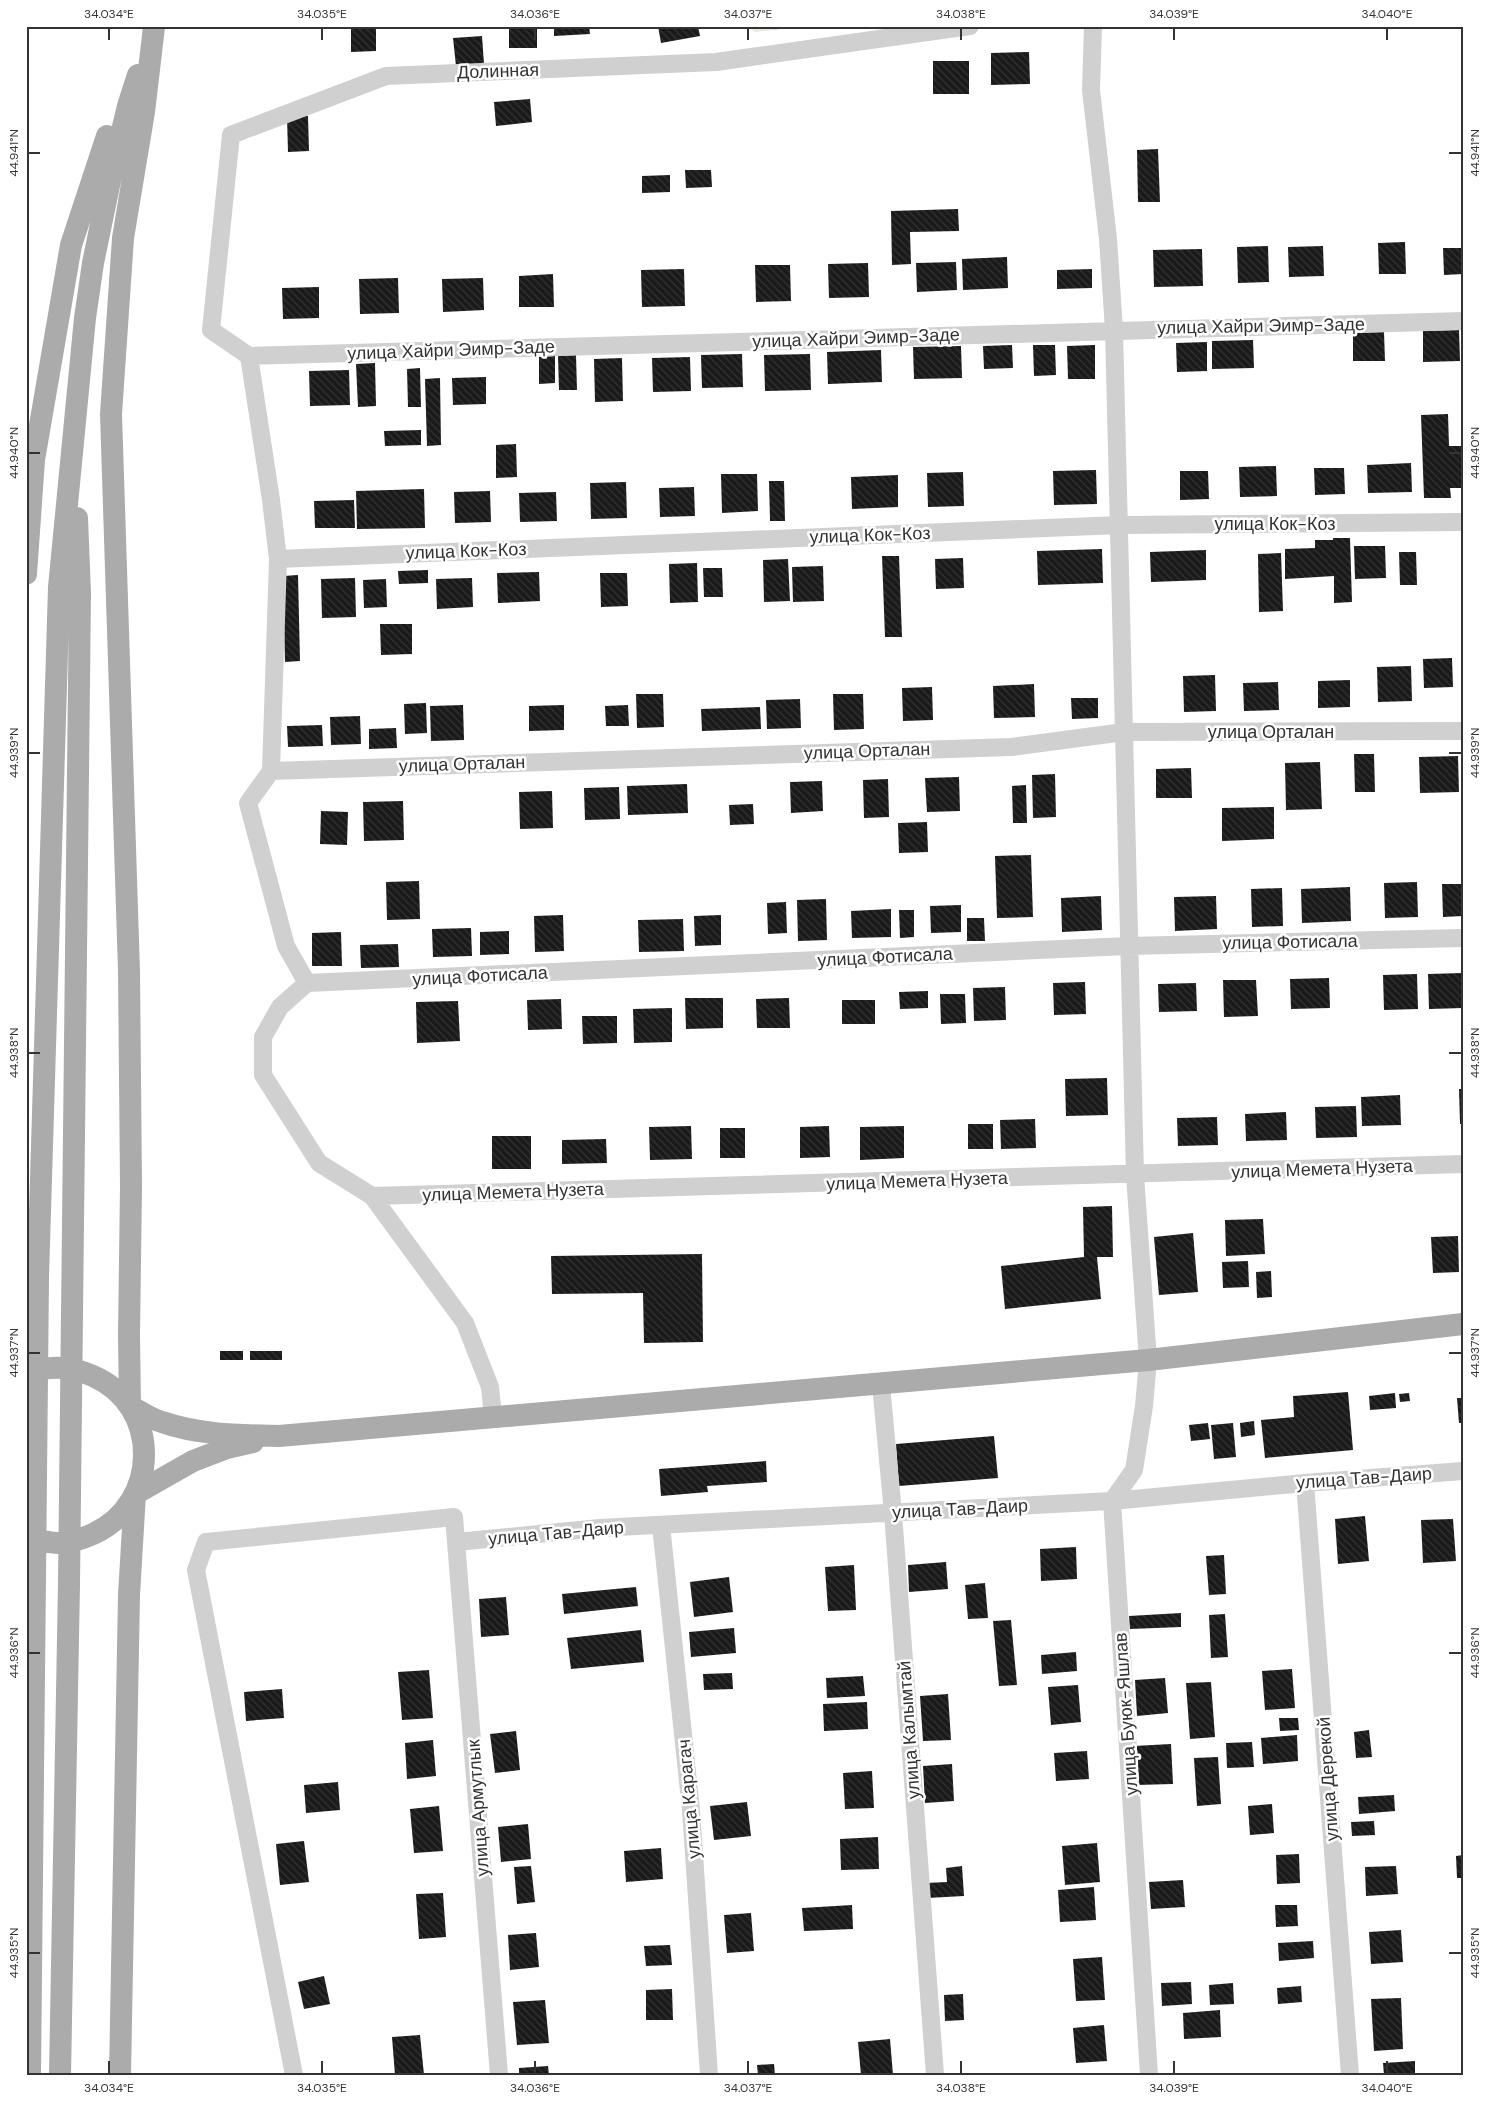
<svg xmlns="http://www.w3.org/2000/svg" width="1489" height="2101" font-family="'DM Sans',sans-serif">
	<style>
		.forest { fill: url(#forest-firs) }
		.building { fill: url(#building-back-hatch) }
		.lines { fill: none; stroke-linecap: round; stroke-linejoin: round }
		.minor { stroke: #d0d0d0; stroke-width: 18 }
		.major { stroke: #ababab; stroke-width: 22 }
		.ticks { fill: none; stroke: #333; stroke-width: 2 }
		.labels { text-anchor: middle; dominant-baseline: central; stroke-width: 5; stroke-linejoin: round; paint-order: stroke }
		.street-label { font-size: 18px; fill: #333; stroke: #fff }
		.neatline { fill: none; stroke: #333; stroke-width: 2 }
		.ticks-label { font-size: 12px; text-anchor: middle; fill: #333 }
	</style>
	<defs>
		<pattern id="forest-firs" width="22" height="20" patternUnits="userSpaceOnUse" patternTransform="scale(1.25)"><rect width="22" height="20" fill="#e6ecdf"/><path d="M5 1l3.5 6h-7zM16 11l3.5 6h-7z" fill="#c6cbc0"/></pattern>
		<pattern id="building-back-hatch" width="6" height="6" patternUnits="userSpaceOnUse" patternTransform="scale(1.25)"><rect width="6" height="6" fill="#1a1a1a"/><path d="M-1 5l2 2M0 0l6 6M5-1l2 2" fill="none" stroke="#333"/></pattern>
	</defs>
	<rect width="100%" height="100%" fill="#fff"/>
	<path class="forest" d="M747,26H807L755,32Z"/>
	<path class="building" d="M351,26H376V51L351,52Z
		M509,26H537V48H509Z
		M554,26H589L590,34L554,36Z
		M605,26H640V29H605Z
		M658,26H698L700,36L661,43Z
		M482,36L484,64L456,66L453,38Z
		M1029,52L1030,84L991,85V53Z
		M933,61H969V94H933Z
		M530,99L532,122L496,126L494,102Z
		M308,116L309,151L288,152L287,117Z
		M1158,149L1160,202H1138L1137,150Z
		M685,170H711L712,187L686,188Z
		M670,175V192L642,193V176Z
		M958,209L959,231L910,232L911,264L892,265L891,211Z
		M1405,242L1406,274H1379L1378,243Z
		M1268,246L1269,282L1238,283L1237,247Z
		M1323,246L1324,276L1289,277L1288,247Z
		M1443,248H1463V274L1444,275Z
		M1202,249L1203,286L1154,287L1153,250Z
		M1007,257L1008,288L963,290L962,259Z
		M956,262L957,290L917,292L916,263Z
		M868,263L869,297L829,298L828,264Z
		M755,265H790L791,301L756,302Z
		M684,269L685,306L642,307L641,270Z
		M1092,269V288L1057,289V270Z
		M553,274L554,307H519V276Z
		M398,278L399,313L360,314L359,279Z
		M483,278L484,310L443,312L442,279Z
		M319,287V318L283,319L282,288Z
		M1459,330L1460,361L1423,362V331Z
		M1384,332L1385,361H1353V333Z
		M1253,340L1254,368L1212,369V341Z
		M1207,342V371L1177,372L1176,343Z
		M1012,345L1013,368L984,369L983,346Z
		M1033,345H1055L1056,375L1034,376Z
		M1095,345V379H1068L1067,346Z
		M961,346L962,378L914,379L913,347Z
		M881,350L882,382L828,384L827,352Z
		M742,354L743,387L702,388L701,355Z
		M810,354L811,390L765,391L764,355Z
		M576,355L577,390H559L558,356Z
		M555,356V383L539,384V357Z
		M690,357L691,391L653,392L652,358Z
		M622,358L623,401L595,402L594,359Z
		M375,363L376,406L358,407L356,364Z
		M420,368L421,407H408L407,369Z
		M349,370L350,405L310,406L309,371Z
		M486,377V404L453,405L452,378Z
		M440,378L441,445L427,446L425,379Z
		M1448,414L1449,446H1463V488H1450L1451,498H1424L1421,415Z
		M421,430V445L385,446L384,431Z
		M516,444L517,477L496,478V445Z
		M1411,463L1412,492L1368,493L1367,465Z
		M1276,466L1277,496L1240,497L1239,467Z
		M1314,468H1344L1345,494L1315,495Z
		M1096,470L1097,504L1054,505L1053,471Z
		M1180,471H1208L1209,499L1180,500Z
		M963,472L964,506L928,507L927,473Z
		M721,474H757L758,511L722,513Z
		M898,475V507L852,509L851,477Z
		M769,481H784L785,521H770Z
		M626,482L627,518L591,519L590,483Z
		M694,487L695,516L660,517L659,488Z
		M424,489L425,528L357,529L356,491Z
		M490,491L491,522L455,523L454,492Z
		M556,492L557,521L520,522L519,493Z
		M354,500L355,528H315L314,501Z
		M1333,538H1350L1352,602L1334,603V576L1285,579V549L1315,548V540H1333Z
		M1354,546H1385L1386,578L1355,579Z
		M1102,549L1103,583L1038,585L1037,551Z
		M1206,550V580L1151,582L1150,552Z
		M1399,552H1416L1417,585H1400Z
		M1281,553L1283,611L1259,612L1258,554Z
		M882,556H899L902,637H885Z
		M963,558L964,588L936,589L935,559Z
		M788,559L790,601L764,602L763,560Z
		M697,563L698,602L670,603L669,564Z
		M823,566L824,601L793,602L792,567Z
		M703,568H722L723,597H704Z
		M428,570V583L399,584L398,571Z
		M539,572L540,601L498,603L497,573Z
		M600,573H627L628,606L601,607Z
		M298,575L300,661L285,662L283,576Z
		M355,578L356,617L322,618L321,579Z
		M472,578L473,607L437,609L436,579Z
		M386,579L387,607L364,608L363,580Z
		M380,624H412V654L381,655Z
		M1452,658L1453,687L1424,688L1423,659Z
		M1411,666L1412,701L1378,702L1377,667Z
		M1215,675L1216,711L1184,712L1183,676Z
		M1350,680V707L1318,708V681Z
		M1278,682L1279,710L1244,711L1243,683Z
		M1034,684L1035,717L994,718L993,686Z
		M932,687L933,720L903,721L902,688Z
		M636,694H663L664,727L637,728Z
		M833,694H863L864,729L834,730Z
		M1071,698H1098V718L1072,719Z
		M800,699L801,728L767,729L766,700Z
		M426,703L427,733L405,734L404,704Z
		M463,705L464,740L431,741L430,706Z
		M564,705V730L529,731V706Z
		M628,705L629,726H606L605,706Z
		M760,707L761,729L702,731L701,709Z
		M360,716L361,744L331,745L330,717Z
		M322,725L323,746L288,747L287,726Z
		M396,728L397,748L369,749V729Z
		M1354,754H1374L1375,792H1355Z
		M1458,756L1459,792L1420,793L1419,757Z
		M1320,762L1322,809L1286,810L1285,763Z
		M1191,768L1192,798H1156V769Z
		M1055,774L1056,817L1033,818L1032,775Z
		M959,777L960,811L927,812L925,778Z
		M888,779L889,817L864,818L863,780Z
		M822,781L823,811L791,813L790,782Z
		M687,784L688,813L628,815L627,786Z
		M1026,785L1027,823H1013L1012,786Z
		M619,787L620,819L585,820L584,788Z
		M552,791L553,828L520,829L519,792Z
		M403,801L404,840L364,841L363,802Z
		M753,804L754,824L730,825L729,805Z
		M1274,807V839L1222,841V808Z
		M321,811L348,812L347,845L320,844Z
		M927,822L928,852L899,853L898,823Z
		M1031,855L1033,917L997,918L995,856Z
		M419,881L420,919L387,920L386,882Z
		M1417,882L1418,917L1385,918L1384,883Z
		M1442,884H1463V916L1443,917Z
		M1350,887L1351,921L1302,923L1301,889Z
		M1282,888L1283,926L1252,927L1251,889Z
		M1101,896L1102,930L1062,932L1061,898Z
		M1216,896L1217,929L1175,931L1174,897Z
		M826,899L827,940L798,941L797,900Z
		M786,902L787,933L768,934L767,903Z
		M961,905V932L931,933L930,906Z
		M891,909V937L852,938L851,911Z
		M899,910H914V937L900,938Z
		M563,915L564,951L535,952L534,916Z
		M721,915V945L695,946L694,916Z
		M967,918H984L985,941H967Z
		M683,919L684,951L639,952L638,920Z
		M471,928L472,956L433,957L432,929Z
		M509,931V954L480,955V932Z
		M341,932L342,966H312V933Z
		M398,944L399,967L361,968L360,945Z
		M1463,973V1008L1429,1009L1428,974Z
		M1417,974L1418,1009L1384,1010L1383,975Z
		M1329,978L1330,1008L1291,1009L1290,979Z
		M1223,980H1256L1258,1016L1224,1017Z
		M1085,982L1086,1014L1054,1015L1053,983Z
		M1196,983L1197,1011L1159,1012L1158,984Z
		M1005,987L1006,1020L974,1021L973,988Z
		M928,991V1008L900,1009L899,992Z
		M940,994H965L966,1023L941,1024Z
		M685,998H723V1028L686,1029Z
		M789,998L790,1028H757L756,999Z
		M561,999L562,1029L528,1030L527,1000Z
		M842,1000H875V1024H842Z
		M458,1001L460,1041L417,1043L416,1002Z
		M672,1008V1042L634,1043L633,1009Z
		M582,1016H617V1043L583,1044Z
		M1107,1078L1108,1115L1066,1116L1065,1079Z
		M1459,1089H1463V1124H1460Z
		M1400,1095L1401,1125L1362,1126L1361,1097Z
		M1356,1106L1357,1137L1316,1138L1315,1107Z
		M1286,1112L1287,1140L1246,1141L1245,1114Z
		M1217,1117L1218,1145L1178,1146L1177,1118Z
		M1035,1119L1036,1148L1001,1149L1000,1120Z
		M968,1124H993V1149H968Z
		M691,1126L692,1159L650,1160L649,1127Z
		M829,1126L830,1157L800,1158V1127Z
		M904,1126V1158L860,1160V1127Z
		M720,1128H745V1158H720Z
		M492,1136H531V1169H492Z
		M606,1139L607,1163L562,1164V1140Z
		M1112,1206L1113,1257H1097L1101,1299L1005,1309L1001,1266L1084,1257L1083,1207Z
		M1263,1219L1265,1254L1226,1256L1225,1220Z
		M1193,1233L1198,1292L1159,1295L1154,1237Z
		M1458,1236L1459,1272L1433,1273L1431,1237Z
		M702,1254L703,1342L644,1343L643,1293L552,1294L551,1256Z
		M1248,1261L1249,1287L1223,1288L1222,1262Z
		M1271,1271L1272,1297L1257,1298L1256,1272Z
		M220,1351H243V1360H220Z
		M250,1351H282V1360H250Z
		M1348,1392L1353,1450L1265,1458L1261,1420L1294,1417L1293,1396Z
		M1395,1393L1396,1408L1370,1410L1369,1396Z
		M1409,1393L1410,1401L1400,1402L1399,1394Z
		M1457,1398H1463V1423H1459Z
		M1254,1421L1255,1435L1241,1437L1240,1423Z
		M1208,1423L1210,1439L1191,1441L1189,1425Z
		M1233,1423L1236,1457L1214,1459L1211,1425Z
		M994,1436L998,1478L899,1486L896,1444Z
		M766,1461L767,1482L707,1486L708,1492L661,1496L659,1469Z
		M1365,1516L1369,1561L1338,1564L1335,1519Z
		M1453,1519L1456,1561L1423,1563L1421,1520Z
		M1076,1547L1077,1579L1041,1581L1040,1549Z
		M1224,1555L1226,1594L1209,1595L1206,1556Z
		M946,1562L948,1589L909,1592L908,1565Z
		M854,1565L856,1610L828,1611L825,1567Z
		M729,1577L733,1612L694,1617L690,1582Z
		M985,1583L988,1618L968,1619L965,1585Z
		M636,1587L638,1606L564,1614L562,1594Z
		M506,1597L509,1635L481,1637L479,1599Z
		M1181,1613V1627L1130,1629L1129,1616Z
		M1225,1614L1228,1657L1211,1658L1209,1615Z
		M1011,1620L1017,1685L999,1686L993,1621Z
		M734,1628L736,1653L691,1657L689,1632Z
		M641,1630L644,1662L571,1669L567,1638Z
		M1076,1652L1077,1671L1042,1674L1041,1655Z
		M1292,1669L1295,1708L1265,1710L1262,1671Z
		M429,1670L433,1718L402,1720L398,1672Z
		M732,1673L733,1689L704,1690L703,1674Z
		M863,1676L865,1696L827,1698L826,1678Z
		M1165,1678L1168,1713L1137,1716L1135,1680Z
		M1211,1682L1215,1737L1190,1739L1186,1683Z
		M1078,1685L1081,1722L1051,1725L1048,1687Z
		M282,1689L284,1718L246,1721L244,1692Z
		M948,1694L951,1740L923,1741L920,1696Z
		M867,1702L868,1729L824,1731L823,1704Z
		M1279,1718H1298L1299,1730L1280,1731Z
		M1369,1730L1372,1757L1356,1758L1354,1732Z
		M516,1731L520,1770L495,1773L490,1734Z
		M1297,1735L1298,1761L1263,1764L1261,1738Z
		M433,1740L436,1776L407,1779L405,1743Z
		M1252,1742L1254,1767L1227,1768L1226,1743Z
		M1171,1744L1173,1784L1136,1785L1134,1746Z
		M1087,1751L1089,1779L1056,1781L1054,1753Z
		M1218,1757L1221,1804L1197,1806L1194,1758Z
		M952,1764L954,1801L925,1803L923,1766Z
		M872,1771L874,1808L845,1809L843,1773Z
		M338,1782L340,1810L306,1813L304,1785Z
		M1394,1795L1395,1811L1359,1814L1358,1797Z
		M747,1802L751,1836L714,1840L710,1806Z
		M1272,1804L1274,1833L1250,1835L1248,1806Z
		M439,1806L443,1851L414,1853L410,1809Z
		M1374,1821L1375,1835L1352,1836L1351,1822Z
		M528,1824L531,1859L501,1862L498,1827Z
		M878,1837L879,1869L841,1870L840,1839Z
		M304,1841L309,1882L280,1885L276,1844Z
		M1097,1843L1100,1882L1065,1885L1062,1846Z
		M661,1848L663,1879L626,1882L624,1851Z
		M1299,1854L1300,1883L1277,1884L1276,1855Z
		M1463,1855V1878H1457L1456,1856Z
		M531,1866L535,1902L517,1904L514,1867Z
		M962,1866L964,1896L927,1898L926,1883L947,1882L946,1868Z
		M1396,1866L1398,1894L1366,1896L1365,1867Z
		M1183,1880L1185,1907L1151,1909L1149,1882Z
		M1094,1887L1096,1920L1060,1922L1058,1890Z
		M443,1893L446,1937L419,1939L416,1894Z
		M852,1905L853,1929L804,1931L802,1908Z
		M1275,1905H1297L1298,1926L1276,1927Z
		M751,1913L754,1951L727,1953L724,1915Z
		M1401,1930L1403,1962L1371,1964L1369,1932Z
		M536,1933L539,1967L510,1970L508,1935Z
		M1313,1941L1314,1958L1279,1961L1278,1943Z
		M670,1945L672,1965L646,1966L644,1946Z
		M1102,1957L1105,2000L1076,2001L1073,1959Z
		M324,1976L330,2004L304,2009L298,1982Z
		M1191,1982L1192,2004L1162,2006L1161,1983Z
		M1233,1983L1234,2004L1210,2005L1209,1985Z
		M1301,1986L1302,2002L1278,2004L1277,1988Z
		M672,1989L673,2020H646V1990Z
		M963,1994L964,2020L945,2021L944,1995Z
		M1401,1998L1403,2049L1374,2051L1371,1999Z
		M545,2000L549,2043L517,2045L513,2002Z
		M1220,2010L1221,2037L1184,2039L1183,2013Z
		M1104,2025L1107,2061L1076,2063L1073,2028Z
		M420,2035L424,2075H395L392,2037Z
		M890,2039L893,2075H861L858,2042Z
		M1415,2061V2075H1384L1383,2063Z
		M774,2064L775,2075H758L757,2065Z
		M548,2066L549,2075H519V2068Z"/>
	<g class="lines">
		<path class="minor" d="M1093,26L1091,90L1108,239L1114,330L1135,1175L1148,1360L1144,1406L1134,1470L1112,1501L1149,2075
			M249,356L1463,321
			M278,559L1120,525L1463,522
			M271,771L1011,747L1124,732L1463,731
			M307,983L1128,946L1463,938
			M372,1196L1463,1164
			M881,1385L893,1513L935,2075
			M493,1417L490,1387L465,1323L372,1196L319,1163L263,1075V1037L280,1007L307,983L286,946L248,803L271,771L278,559L271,500L249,356L211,330L231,135L386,76L716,62L970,26
			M1305,1483L1350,2075
			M661,1525L691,1810L709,2075
			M457,1542L600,1528L1112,1501L1305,1483L1463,1471
			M294,2075L196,1570L206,1542L454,1517L499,2075"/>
		<path class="major" d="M154,27L144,112L123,238L111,414L129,971L131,1186L129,1336L130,1406C141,1412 151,1419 162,1422C199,1435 240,1435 279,1436L1148,1360L1463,1324
			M26,574L34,460L71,245L107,136
			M26,1374C48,1365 71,1366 93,1376C162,1406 160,1504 93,1534C80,1540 63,1545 48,1542C41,1541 33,1539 26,1537
			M30,2075L38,1277L59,587L85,318L93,263L111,176L128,106L138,75
			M60,2075L69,1584L80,593L77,518
			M120,2075L129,1595L135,1494L193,1461L227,1448L253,1442"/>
	</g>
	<path class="ticks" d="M109,28V40M322,28V40M535,28V40M748,28V40M961,28V40M1174,28V40M1387,28V40M28,153H40M1449,153H1462M28,453H40M1449,453H1462M28,753H40M1449,753H1462M28,1053H40M1449,1053H1462M28,1353H40M1449,1353H1462M28,1653H40M1449,1653H1462M28,1953H40M1449,1953H1462M109,2061V2074M322,2061V2074M535,2061V2074M748,2061V2074M961,2061V2074M1174,2061V2074M1387,2061V2074"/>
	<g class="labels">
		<g class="street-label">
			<text transform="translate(498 71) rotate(-2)">Долинная</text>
			<text transform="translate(1261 326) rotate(-1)">улица Хайри Эимр-Заде</text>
			<text transform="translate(856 338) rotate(-2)">улица Хайри Эимр-Заде</text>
			<text transform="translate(451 350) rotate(-2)">улица Хайри Эимр-Заде</text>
			<text x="1275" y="524">улица Кок-Коз</text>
			<text transform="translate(870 535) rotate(-2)">улица Кок-Коз</text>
			<text transform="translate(466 551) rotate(-2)">улица Кок-Коз</text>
			<text x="1271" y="732">улица Орталан</text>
			<text transform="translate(867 751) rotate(-2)">улица Орталан</text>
			<text transform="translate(462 764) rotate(-2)">улица Орталан</text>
			<text transform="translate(1290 942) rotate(-1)">улица Фотисала</text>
			<text transform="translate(885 957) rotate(-3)">улица Фотисала</text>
			<text transform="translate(480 976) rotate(-3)">улица Фотисала</text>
			<text transform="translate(1322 1169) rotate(-2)">улица Мемета Нузета</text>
			<text transform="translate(917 1181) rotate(-2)">улица Мемета Нузета</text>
			<text transform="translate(513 1192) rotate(-2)">улица Мемета Нузета</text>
			<text transform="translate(1364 1478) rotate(-4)">улица Тав-Даир</text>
			<text transform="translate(960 1509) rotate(-3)">улица Тав-Даир</text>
			<text transform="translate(556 1533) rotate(-5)">улица Тав-Даир</text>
			<text transform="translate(1126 1714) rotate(-94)">улица Буюк-Яшлав</text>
			<text transform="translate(909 1730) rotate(-94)">улица Калымтай</text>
			<text transform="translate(1328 1779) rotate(-94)">улица Дерекой</text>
			<text transform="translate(689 1799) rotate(-95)">улица Карагач</text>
			<text transform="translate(478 1808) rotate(-94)">улица Армутлык</text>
		</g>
	</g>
	<rect width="1489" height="2101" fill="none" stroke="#ffffff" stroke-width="55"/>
	<rect x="28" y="28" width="1434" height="2046" class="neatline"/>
	<g class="ticks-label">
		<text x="109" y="18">34.034°E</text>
		<text x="322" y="18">34.035°E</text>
		<text x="535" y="18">34.036°E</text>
		<text x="748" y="18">34.037°E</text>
		<text x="961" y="18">34.038°E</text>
		<text x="1174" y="18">34.039°E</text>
		<text x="1387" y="18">34.040°E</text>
		<text transform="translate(14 153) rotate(-90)" y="4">44.941°N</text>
		<text transform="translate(1475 153) rotate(-90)" y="4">44.941°N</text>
		<text transform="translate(14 453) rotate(-90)" y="4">44.940°N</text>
		<text transform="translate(1475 453) rotate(-90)" y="4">44.940°N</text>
		<text transform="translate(14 753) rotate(-90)" y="4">44.939°N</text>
		<text transform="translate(1475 753) rotate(-90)" y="4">44.939°N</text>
		<text transform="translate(14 1053) rotate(-90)" y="4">44.938°N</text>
		<text transform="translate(1475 1053) rotate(-90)" y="4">44.938°N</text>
		<text transform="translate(14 1353) rotate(-90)" y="4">44.937°N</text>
		<text transform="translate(1475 1353) rotate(-90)" y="4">44.937°N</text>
		<text transform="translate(14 1653) rotate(-90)" y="4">44.936°N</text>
		<text transform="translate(1475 1653) rotate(-90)" y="4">44.936°N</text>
		<text transform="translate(14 1953) rotate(-90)" y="4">44.935°N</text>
		<text transform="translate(1475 1953) rotate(-90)" y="4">44.935°N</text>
		<text x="109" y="2092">34.034°E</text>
		<text x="322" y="2092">34.035°E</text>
		<text x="535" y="2092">34.036°E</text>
		<text x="748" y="2092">34.037°E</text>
		<text x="961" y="2092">34.038°E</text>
		<text x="1174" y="2092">34.039°E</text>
		<text x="1387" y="2092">34.040°E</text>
	</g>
</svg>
